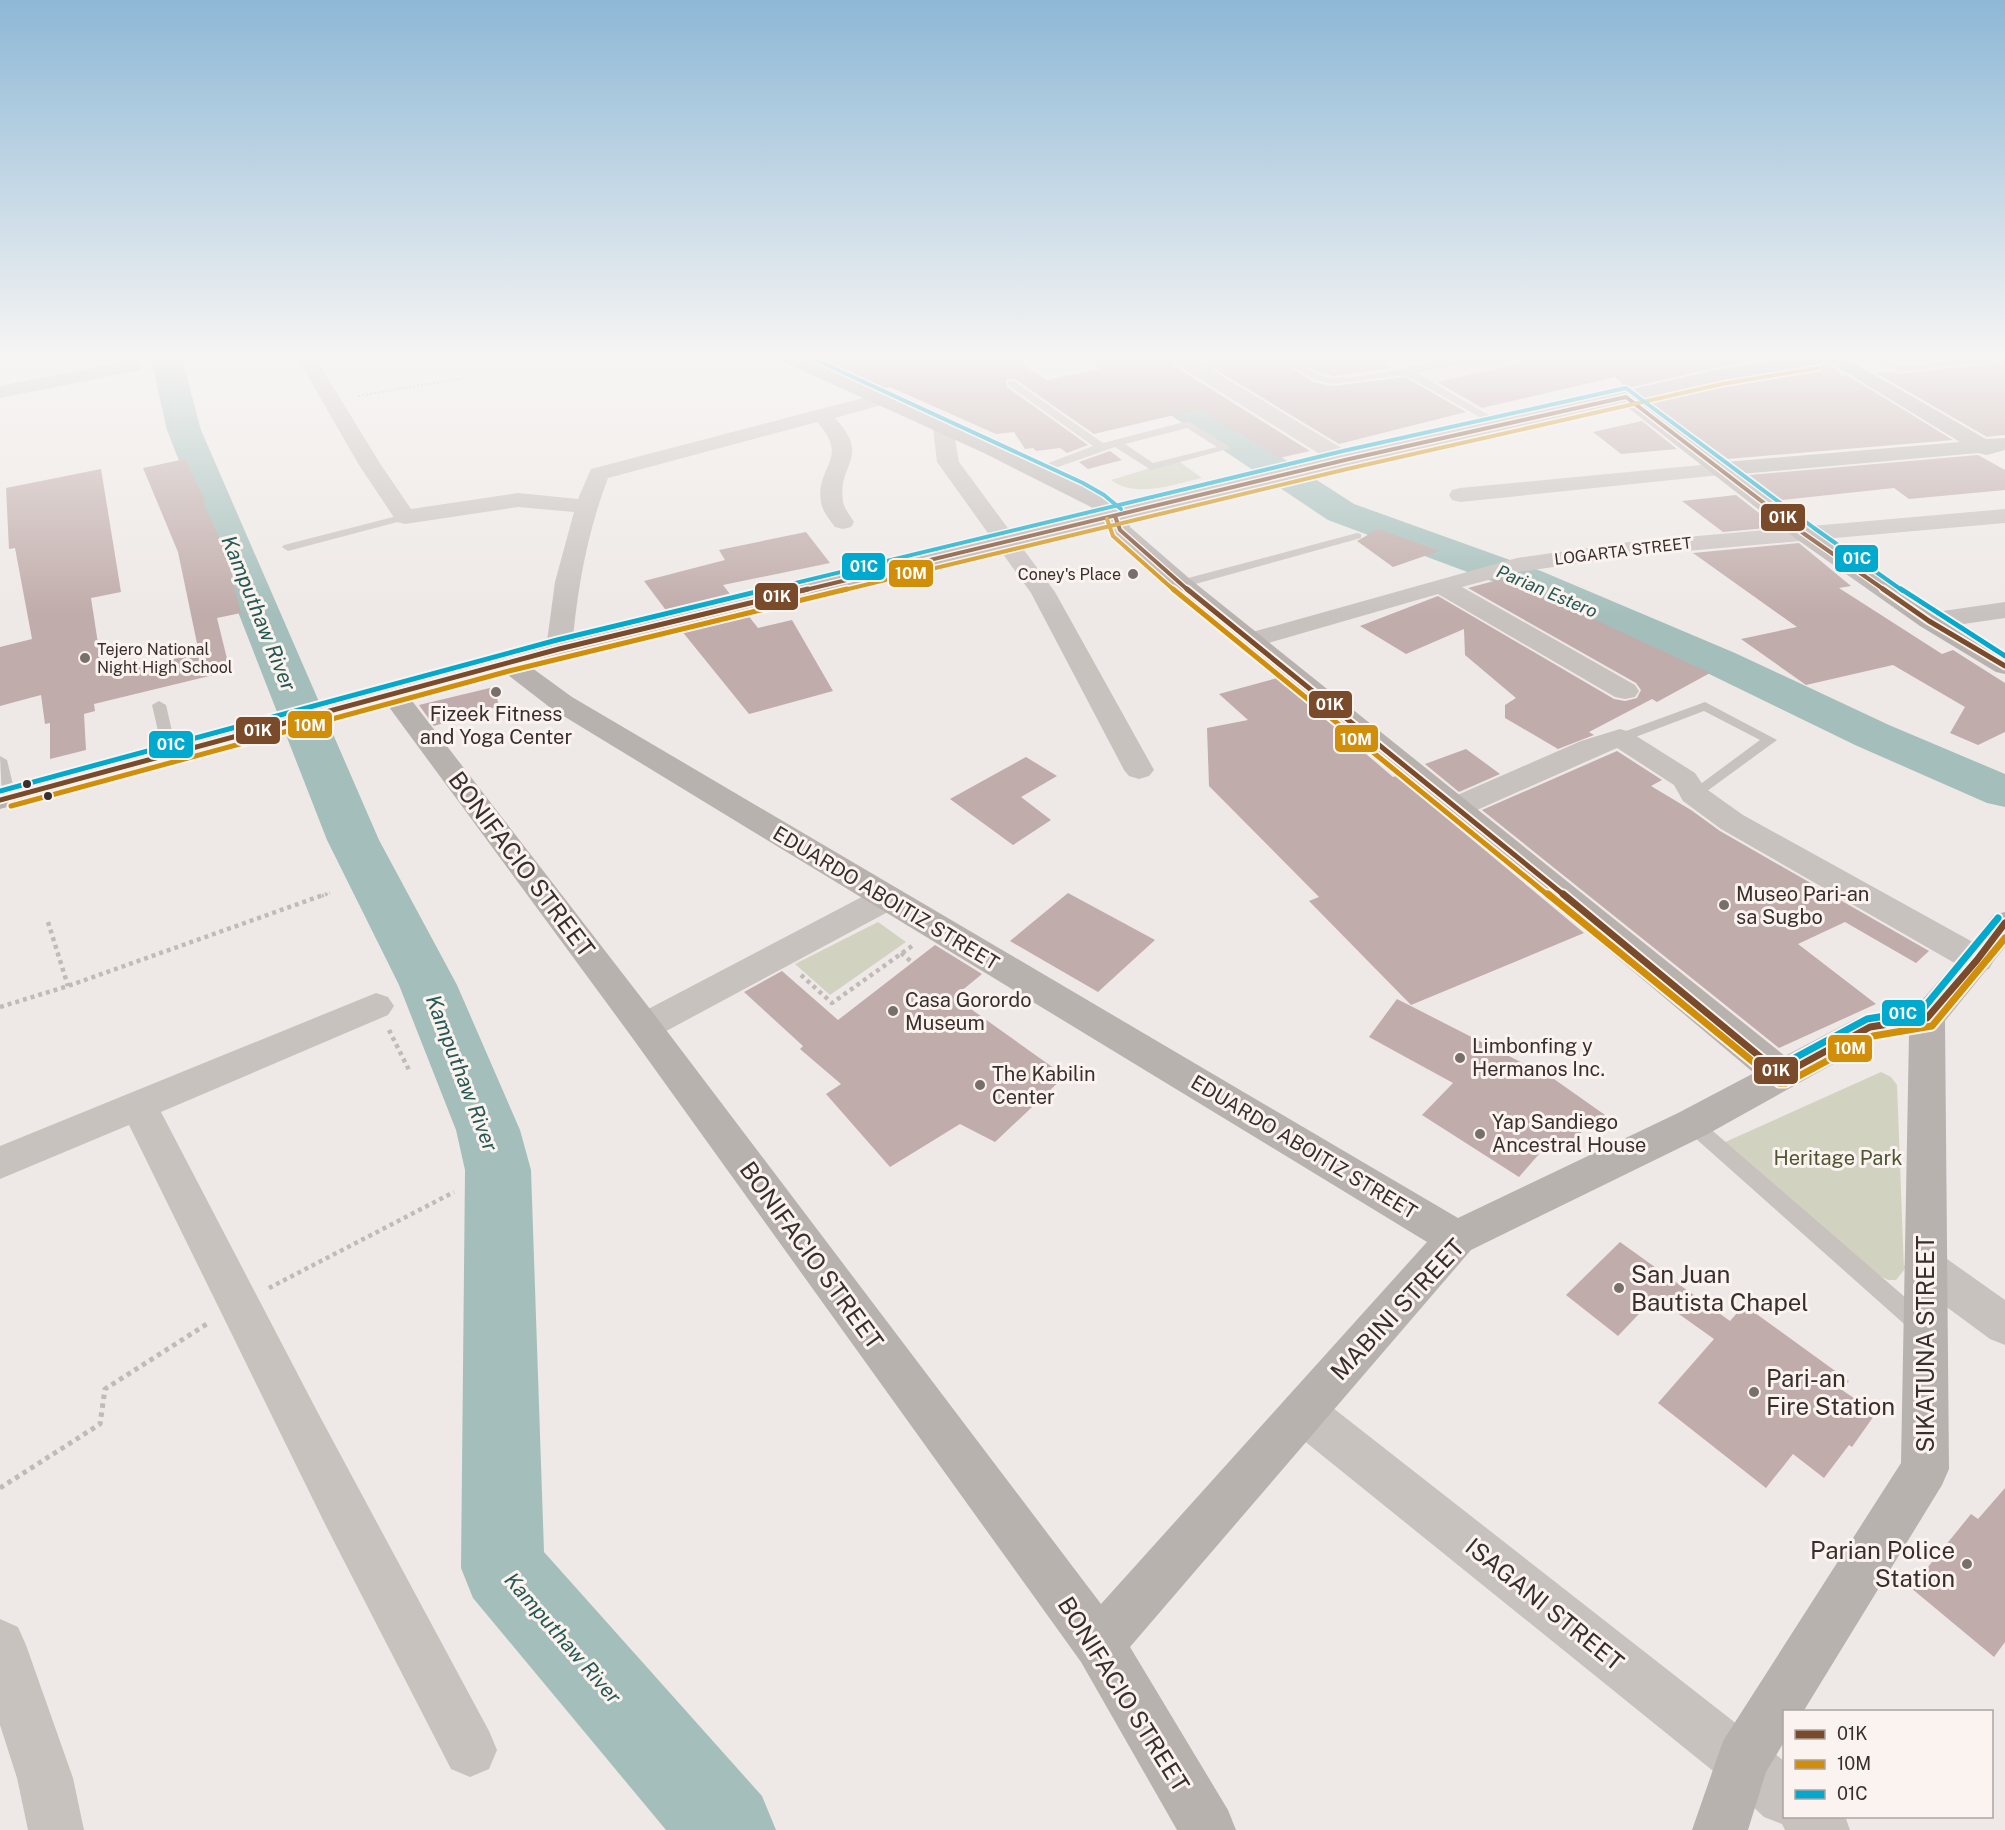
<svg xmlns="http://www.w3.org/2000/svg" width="2005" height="1830" font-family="'Public Sans',sans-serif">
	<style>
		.green { fill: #d2d2c1 }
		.plaza { fill: #e7dbd4 }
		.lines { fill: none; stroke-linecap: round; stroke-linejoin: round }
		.river { fill: #a4bfbb; fill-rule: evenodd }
		.building { fill: #c0acaa }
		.path-far3 { stroke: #c1bab7; stroke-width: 2; stroke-dasharray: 2 2; stroke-linecap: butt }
		.path-far2 { stroke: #c1bab7; stroke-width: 3; stroke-dasharray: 2 2; stroke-linecap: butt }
		.path-far1 { stroke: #c1bab7; stroke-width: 4.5; stroke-dasharray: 4 4; stroke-linecap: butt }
		.path { stroke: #c1bab7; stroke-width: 5; stroke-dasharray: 4.5 4.5; stroke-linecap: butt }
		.lane { fill: #c8c2bf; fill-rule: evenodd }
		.street { fill: #c8c2bf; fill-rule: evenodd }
		.secondary { fill: #b8b2af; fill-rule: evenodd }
		.bus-1-far2-casing { stroke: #faf3ef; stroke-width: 7 }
		.bus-1-far1-casing { stroke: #faf3ef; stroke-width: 9 }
		.bus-1-casing { stroke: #faf3ef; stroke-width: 11 }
		.bus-2-far2-casing { stroke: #faf3ef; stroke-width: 7 }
		.bus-2-far1-casing { stroke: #faf3ef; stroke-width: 9 }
		.bus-2-casing { stroke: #faf3ef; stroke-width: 11 }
		.bus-3-far2-casing { stroke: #faf3ef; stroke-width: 7 }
		.bus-3-far1-casing { stroke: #faf3ef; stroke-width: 9 }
		.bus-3-casing { stroke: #faf3ef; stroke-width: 11 }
		.bus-1-far2 { stroke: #7a4b2a; stroke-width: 4 }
		.bus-1-far1 { stroke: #7a4b2a; stroke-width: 5 }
		.bus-1 { stroke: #7a4b2a; stroke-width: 7 }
		.bus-2-far2 { stroke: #d18e09; stroke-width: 4 }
		.bus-2-far1 { stroke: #d18e09; stroke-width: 5 }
		.bus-2 { stroke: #d18e09; stroke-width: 7 }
		.bus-3-far2 { stroke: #00a9ce; stroke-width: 4 }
		.bus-3-far1 { stroke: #00a9ce; stroke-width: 5 }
		.bus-3 { stroke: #00a9ce; stroke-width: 7 }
		.poi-dot { fill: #786f6d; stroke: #faf3ef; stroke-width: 2 }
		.bus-dot { fill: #392e2c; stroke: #faf3ef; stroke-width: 2 }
		.labels { text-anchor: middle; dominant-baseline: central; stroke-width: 6; stroke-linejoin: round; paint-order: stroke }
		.far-street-label { font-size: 16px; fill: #392e2c; stroke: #faf3ef }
		.far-poi-label { font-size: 16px; fill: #392e2c; stroke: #faf3ef; text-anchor: end }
		.far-water-label { font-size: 18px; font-style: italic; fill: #255753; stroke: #faf3ef }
		.poi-label { font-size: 20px; fill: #392e2c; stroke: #faf3ef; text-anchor: start }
		.street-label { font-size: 20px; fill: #392e2c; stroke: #faf3ef }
		.park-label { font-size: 20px; fill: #4e5532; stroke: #faf3ef }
		.water-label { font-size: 21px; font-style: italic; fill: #255753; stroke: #faf3ef }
		.near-street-label { font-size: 24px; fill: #392e2c; stroke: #faf3ef }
		.near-poi-label { font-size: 24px; fill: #392e2c; stroke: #faf3ef; text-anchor: start }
		.line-badge { stroke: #faf3ef; stroke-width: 2 }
		.badge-label { font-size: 16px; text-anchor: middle; font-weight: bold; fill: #fff }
	</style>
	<rect width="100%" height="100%" fill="#eee9e6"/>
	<path class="green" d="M1103,359H1118L1284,462L1265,465Z
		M1177,460L1202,478C1174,484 1136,499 1111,480Z
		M878,922L906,942L830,995L795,964Z
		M1881,1072L1891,1077L1897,1085L1904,1270L1896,1280H1888L1878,1275L1723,1143Z"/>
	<path class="plaza" d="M1471,359H1553L1434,383L1413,371Z"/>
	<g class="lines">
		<path class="river" d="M151,359H182L201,430L379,840L457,985L520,1130L531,1170L544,1552L762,1796L776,1830H666L473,1598L461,1568L465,1170L456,1130L399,985L327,840L167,430Z
			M1092,359H1129L1354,504L1541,571L1735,653L1889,725L2005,774V807L1987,803L1855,745L1703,671L1513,589L1328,520L1097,366Z"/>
	</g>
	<path class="building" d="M816,359H983L988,361L1014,359L1047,380L1147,359H1170L1173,365L1310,451L1279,458L1199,409L1094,434L1015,379H1008L1006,381L1007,387L1088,445L1067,453L1060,448L1036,451L1033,448L1025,449L1014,432L996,434L890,387L885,388Z
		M1198,359H1277L1313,382L1333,386L1405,377L1466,412L1339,444Z
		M1292,359H1375L1392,368L1334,376L1320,373Z
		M1542,359H1772L1720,367L1627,388L1615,377L1482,408L1437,382Z
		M2005,362V435L1993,436L1987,437L1876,373L1894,372L1899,374Z
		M1826,363L1840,371V376L1847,375L1953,440L1728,459L1646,400L1720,383L1817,367Z
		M1642,421L1677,449L1621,454L1593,432Z
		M1110,451L1122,460L1088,469L1079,462Z
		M1978,455L2005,470V490L1909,499L1894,488L1782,500L1749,475Z
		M185,459L206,503H203L225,550L241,613L217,618L230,671L94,704L95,711L84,714L86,750L50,759V723L45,724L41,695L0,706V647L32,639L15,548L9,549L6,488L101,469L121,592L91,598L103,676L199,653L178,552L143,468Z
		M1736,495L1777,527L1723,532L1682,501Z
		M1378,529L1439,551L1393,567L1357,541Z
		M806,532L830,563L723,585L733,598L668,613L644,581L725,560L719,550Z
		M1799,543L1851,586L1839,588L1942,654L1953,650L2005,683V732L1978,745L1950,733L1965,707L1893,665L1806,685L1741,639L1797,627L1693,553Z
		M1505,578L1710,673L1657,702L1652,699L1589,732L1594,735L1558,749L1505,718V705L1516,698L1465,655L1464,629L1406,654L1360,626L1438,596L1614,699L1625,701L1637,698L1641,690L1636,683L1468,588Z
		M747,614L758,628L792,620L833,691L749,714L681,630Z
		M1277,678L1393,777L1396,776L1584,933L1411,1005L1309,901L1319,897L1209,786L1207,728L1248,720L1219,694Z
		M494,687L499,706L434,726L419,705Z
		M1466,749L1500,774L1459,792L1425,764Z
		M1617,751L1662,780L1651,786L1691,810L1720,831L1929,951L1916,963L1845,922L1798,944L1876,1004L1779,1048L1482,810Z
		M1026,757L1057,776L1021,797L1051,820L1013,845L950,799Z
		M1068,893L1155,940L1098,992L1010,941Z
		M935,945L982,974L954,997L1065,1076L995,1142L960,1124L890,1167L826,1094L841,1084L800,1049L803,1046L744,992L782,971L838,1020Z
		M1397,999L1554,1079L1605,1115L1556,1151L1547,1145L1519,1177L1422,1115L1453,1083L1369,1037Z
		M1620,1242L1730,1321L1744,1305L1849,1381L1842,1390L1876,1413L1852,1447L1849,1445L1824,1478L1793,1454L1766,1488L1658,1403L1714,1339L1655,1297L1618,1336L1566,1295Z
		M2005,1488V1642L1994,1657L1911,1588L1971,1514L1978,1519Z"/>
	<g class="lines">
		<path class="path-far3" d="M358,396L464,378"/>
		<path class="path-far2" d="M322,896L330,893"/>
		<path class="path-far1" d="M48,922L68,986
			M901,953L913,963
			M801,975L832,1003L912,946
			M0,1007L68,986L326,894
			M389,1030L409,1070
			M269,1288L454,1192"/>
		<path class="path" d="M0,1488L100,1424L105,1389L210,1322"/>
		<path class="lane" d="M1279,359C1300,358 1313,378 1334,378C1382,377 1428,359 1475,359L1471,362L1416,373L1506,425L1497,427L1405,375L1333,384L1314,380Z
			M1876,359C1887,358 1893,365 1903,366C1931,368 1980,351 2005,360L1899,372Z
			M1008,381H1014L1103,443L1188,421L1231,448L1151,470L1115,447L1041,473H1033V469L1093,446L1008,385ZM1187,428L1217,447L1153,463L1125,444Z
			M405,514L411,517L409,519L288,551L282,547L284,545Z
			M1357,533L1361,534V538L1181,588L1175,584L1177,581Z
			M159,701L166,705L177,753L170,757L163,753L152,705Z
			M1705,702L1777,740L1699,797H1689L1687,794L1760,740L1704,711L1625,741L1620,742L1613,738L1615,735Z
			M0,756L7,760L16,797L14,800H4L2,797Z
			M1692,1116L1699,1119L1928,1317L1931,1324L1928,1331L1920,1334L1912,1331L1685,1129L1682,1124L1685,1119Z"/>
		<path class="street" d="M298,359H316L381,465L411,509L518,493L578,499L591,469L882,393L889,395L892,399L889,403L835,418C872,458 837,463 843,501C844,509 850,515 854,522L851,527L843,529L835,527C830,520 822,511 821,502C815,466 851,459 817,422L608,478C587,533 577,590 572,649L568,655L559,657L550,655L546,649L555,582L574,512L518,507L405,524L397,522L359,465Z
			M1172,359H1194L1353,455L1356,460L1353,465L1345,466L1337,465L1174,363Z
			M134,360L141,362L143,366L141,370L0,398V386Z
			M943,422L950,424L953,428L959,462L1055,592L1154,770L1149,776L1139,779L1129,776L1124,770L1031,593L937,462L933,428L936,424Z
			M1722,463L1730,464L1733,469L1730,474L1460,502L1452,500L1449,495L1452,490L1460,488Z
			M2005,509V523L1630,556L1518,572L1462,587L1635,685L1639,691L1635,697L1625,699L1615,697L1438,594L1251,648L1242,645L1238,640L1242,635L1517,558L1630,542Z
			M2005,602V618L1929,629L1920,626L1916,621L1920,616L1929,613Z
			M1620,729L1630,732L1695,773L1705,788L1743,815L1989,951L1994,960L1989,969L1977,972L1965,969L1721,829L1683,801L1674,785L1617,748L1468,814L1457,816L1446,814L1442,807L1446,800L1581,741Z
			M887,887L899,890L903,898L899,906L657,1036L644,1040L631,1036L626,1027L631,1018L875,890Z
			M376,993L388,997L394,1006L388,1015L161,1112L318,1413L489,1731L497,1750L489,1769L470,1777L451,1769L326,1526L129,1125L0,1179V1146Z
			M1925,1249L1940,1254L2005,1300V1345L1990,1339L1910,1280L1904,1267L1910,1254Z
			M1303,1390L1319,1397L1784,1761V1816H1845L1850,1830H1785L1782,1824L1764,1817L1723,1779L1287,1427L1280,1412L1287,1397Z
			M0,1619L18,1627L26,1645L73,1778L84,1830H28L17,1778L0,1725Z"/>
		<path class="secondary" d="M784,359H808L998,445L1107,497L1119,508L1345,454L1720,369L1785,359H1847L1986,439L2005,438V450L1987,455L1978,453L1740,474C1825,539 1912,601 2005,655V674L1996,672L1920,626L1795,538L1622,403L1127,519L1130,527L1190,579L1785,1056L1857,1018L1916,1007L1965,951L1993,915L2005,912V947L1945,1021L1949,1469L1942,1485L1803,1712H1784V1742L1766,1772L1748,1830H1692L1723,1741L1901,1463L1909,1034L1878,1039L1706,1135L1471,1250L1130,1647L1228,1810L1236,1830H1177L1081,1662L631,1036L386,703L0,809V791L498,656L1098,513L1091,507L984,453L786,363ZM1826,360L1960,442L1725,462L1641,399L1720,381L1817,365ZM1106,524L1112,535L1172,589L1446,814L1754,1073L1678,1113L1458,1218L572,697L528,665ZM503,671L552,709L1427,1242L1101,1604L657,1018L409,697Z"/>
		<defs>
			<path id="bus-1-far2" d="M1115,516L1120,530L1189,591
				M801,591L1345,460L1626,397L1803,533L1886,591"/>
			<path id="bus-1-far1" d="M1187,589L1565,896
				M1883,589L1929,621L2005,666
				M0,800L559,649L808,589"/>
			<path id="bus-1" d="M1563,894L1782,1075L1870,1027L1927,1018L1977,960L2005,923"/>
			<path id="bus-2-far2" d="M1107,519L1113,536L1175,591
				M840,591L1347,469L1722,384L1818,368"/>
			<path id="bus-2-far1" d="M1173,589L1549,896
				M11,806L509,671L847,589"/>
			<path id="bus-2" d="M1548,894L1779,1083H1786L1873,1036L1932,1026L2005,938"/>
			<path id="bus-3-far2" d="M814,359L1083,483L1104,495L1121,509
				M762,591L1343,451L1626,388L1814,528L1903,591"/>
			<path id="bus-3-far1" d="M1901,589L2005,656
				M0,791L557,640L768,589"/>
			<path id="bus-3" d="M1778,1067L1867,1019L1922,1010L1998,918"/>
		</defs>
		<use href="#bus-1-far2" class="bus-1-far2-casing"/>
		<use href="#bus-1-far1" class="bus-1-far1-casing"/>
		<use href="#bus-1" class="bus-1-casing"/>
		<use href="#bus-2-far2" class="bus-2-far2-casing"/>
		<use href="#bus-2-far1" class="bus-2-far1-casing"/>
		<use href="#bus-2" class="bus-2-casing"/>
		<use href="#bus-3-far2" class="bus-3-far2-casing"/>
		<use href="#bus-3-far1" class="bus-3-far1-casing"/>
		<use href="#bus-3" class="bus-3-casing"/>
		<use href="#bus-1-far2" class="bus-1-far2"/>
		<use href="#bus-1-far1" class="bus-1-far1"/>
		<use href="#bus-1" class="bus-1"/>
		<use href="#bus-2-far2" class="bus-2-far2"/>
		<use href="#bus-2-far1" class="bus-2-far1"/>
		<use href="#bus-2" class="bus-2"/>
		<use href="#bus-3-far2" class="bus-3-far2"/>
		<use href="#bus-3-far1" class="bus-3-far1"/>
		<use href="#bus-3" class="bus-3"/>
	</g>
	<linearGradient id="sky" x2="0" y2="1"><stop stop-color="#8db8d6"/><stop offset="0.58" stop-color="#f7f5f4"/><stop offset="1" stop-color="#f7f5f4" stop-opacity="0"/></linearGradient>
	<rect width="2005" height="615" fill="url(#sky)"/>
	<g class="poi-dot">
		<circle cx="1133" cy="574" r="6"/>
		<circle cx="85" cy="658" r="6"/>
		<circle cx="496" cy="692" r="6"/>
		<circle cx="1724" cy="905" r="6"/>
		<circle cx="893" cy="1011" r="6"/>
		<circle cx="1460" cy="1058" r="6"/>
		<circle cx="980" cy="1085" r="6"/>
		<circle cx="1480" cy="1134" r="6"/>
		<circle cx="1619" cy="1288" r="6"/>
		<circle cx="1754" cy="1392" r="6"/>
		<circle cx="1967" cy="1564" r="6"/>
	</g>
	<g class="bus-dot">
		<circle cx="27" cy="784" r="5"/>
		<circle cx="48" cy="796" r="5"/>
	</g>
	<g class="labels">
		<g class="far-street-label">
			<text transform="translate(1623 551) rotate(-7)">LOGARTA STREET</text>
		</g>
		<g class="far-poi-label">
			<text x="1121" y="574">Coney's Place</text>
			<text x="97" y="649" text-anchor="start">Tejero National<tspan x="97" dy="18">Night High School</tspan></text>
		</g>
		<g class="far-water-label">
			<text transform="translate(1547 591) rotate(23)">Parian Estero</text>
		</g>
		<g class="poi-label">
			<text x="496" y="714" text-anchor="middle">Fizeek Fitness<tspan x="496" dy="23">and Yoga Center</tspan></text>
			<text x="1736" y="894">Museo Pari-an<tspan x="1736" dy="23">sa Sugbo</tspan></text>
			<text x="905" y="1000">Casa Gorordo<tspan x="905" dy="23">Museum</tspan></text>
			<text x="1472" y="1046">Limbonfing y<tspan x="1472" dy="23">Hermanos Inc.</tspan></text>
			<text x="992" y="1074">The Kabilin<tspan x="992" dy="23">Center</tspan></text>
			<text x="1492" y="1122">Yap Sandiego<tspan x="1492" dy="23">Ancestral House</tspan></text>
		</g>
		<g class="street-label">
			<text transform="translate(886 898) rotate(31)">EDUARDO ABOITIZ STREET</text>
			<text transform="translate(1304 1147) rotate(31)">EDUARDO ABOITIZ STREET</text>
		</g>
		<g class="park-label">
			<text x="1838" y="1158">Heritage Park</text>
		</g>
		<g class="water-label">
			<text transform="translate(259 613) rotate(68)">Kamputhaw River</text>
			<text transform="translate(462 1073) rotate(69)">Kamputhaw River</text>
			<text transform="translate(563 1638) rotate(49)">Kamputhaw River</text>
		</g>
		<g class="near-street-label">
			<text transform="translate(522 864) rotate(53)">BONIFACIO STREET</text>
			<text transform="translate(812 1255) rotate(54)">BONIFACIO STREET</text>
			<text transform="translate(1397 1309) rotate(-47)">MABINI STREET</text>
			<text transform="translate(1925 1344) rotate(-90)">SIKATUNA STREET</text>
			<text transform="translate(1545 1604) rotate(39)">ISAGANI STREET</text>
			<text transform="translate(1124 1694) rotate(58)">BONIFACIO STREET</text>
		</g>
		<g class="near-poi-label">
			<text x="1631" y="1274">San Juan<tspan x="1631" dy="28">Bautista Chapel</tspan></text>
			<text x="1766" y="1378">Pari-an<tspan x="1766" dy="28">Fire Station</tspan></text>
			<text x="1955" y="1550" text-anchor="end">Parian Police<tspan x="1955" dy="28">Station</tspan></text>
		</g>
	</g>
	<g class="line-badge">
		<rect x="1760" y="503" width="46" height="29" rx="6" fill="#7a4b2a"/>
		<rect x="1834" y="544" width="45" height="29" rx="6" fill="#00a9ce"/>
		<rect x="841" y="552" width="45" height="29" rx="6" fill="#00a9ce"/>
		<rect x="888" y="559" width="46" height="29" rx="6" fill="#d18e09"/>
		<rect x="754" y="582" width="45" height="29" rx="6" fill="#7a4b2a"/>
		<rect x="1308" y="690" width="45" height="29" rx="6" fill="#7a4b2a"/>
		<rect x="287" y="710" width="46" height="29" rx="6" fill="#d18e09"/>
		<rect x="235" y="716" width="46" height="29" rx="6" fill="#7a4b2a"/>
		<rect x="1334" y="724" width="45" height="29" rx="6" fill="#d18e09"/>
		<rect x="148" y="730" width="46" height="29" rx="6" fill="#00a9ce"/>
		<rect x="1881" y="999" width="45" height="28" rx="6" fill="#00a9ce"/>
		<rect x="1827" y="1034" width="46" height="29" rx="6" fill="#d18e09"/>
		<rect x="1753" y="1056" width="46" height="29" rx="6" fill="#7a4b2a"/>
	</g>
	<g class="badge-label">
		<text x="1783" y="523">01K</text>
		<text x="1857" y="564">01C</text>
		<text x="864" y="572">01C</text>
		<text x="911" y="579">10M</text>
		<text x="777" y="602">01K</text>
		<text x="1330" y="710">01K</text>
		<text x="310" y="731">10M</text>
		<text x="258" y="736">01K</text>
		<text x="1356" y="745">10M</text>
		<text x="171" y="750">01C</text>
		<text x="1903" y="1019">01C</text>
		<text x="1850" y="1054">10M</text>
		<text x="1776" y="1076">01K</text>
	</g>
	<rect x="1783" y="1710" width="210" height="108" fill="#faf3ef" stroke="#ada4a1" stroke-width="1.5"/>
	<rect x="1795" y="1730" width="30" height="9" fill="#7a4b2a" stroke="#ada4a1" stroke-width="1.5"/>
	<text x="1837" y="1740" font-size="18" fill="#392e2c">01K</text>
	<rect x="1795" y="1760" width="30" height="9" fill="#d18e09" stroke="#ada4a1" stroke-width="1.5"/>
	<text x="1837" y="1770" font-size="18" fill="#392e2c">10M</text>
	<rect x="1795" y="1790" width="30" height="9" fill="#00a9ce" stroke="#ada4a1" stroke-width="1.5"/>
	<text x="1837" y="1800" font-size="18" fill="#392e2c">01C</text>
</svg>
